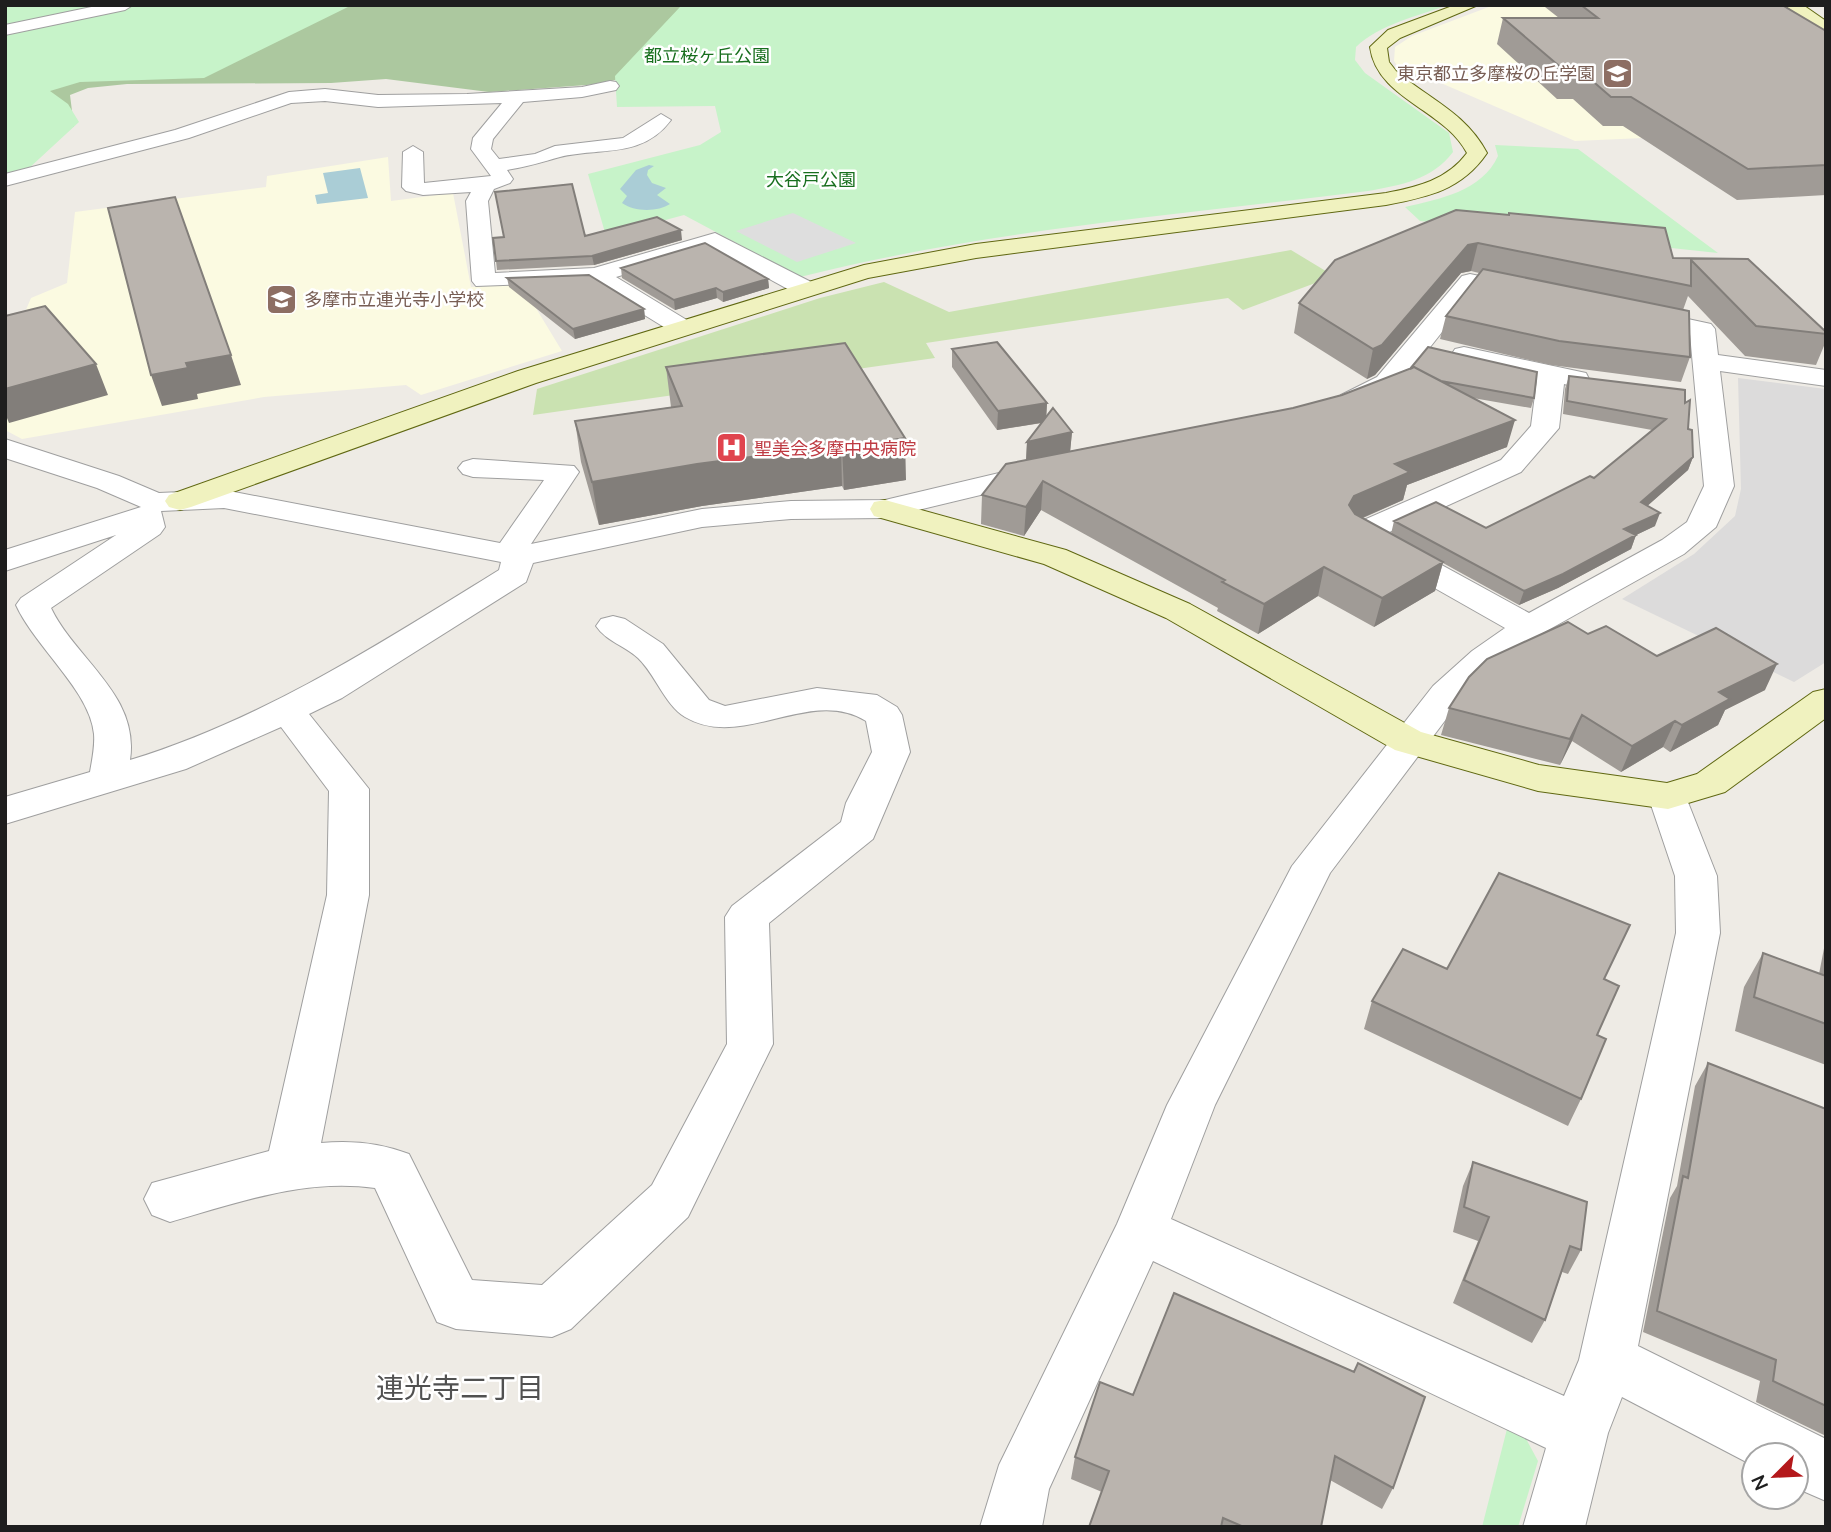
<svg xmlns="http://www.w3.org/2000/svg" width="1831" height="1532" font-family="Mulish,'Noto Sans JP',sans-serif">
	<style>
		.residential { fill: #dcdbdb }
		.education { fill: #fbfae1 }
		.grass { fill: #cae2b1 }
		.forest { fill: #acc89f }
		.park { fill: #c7f3c9 }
		.parking { fill: #dedede }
		.water { fill: #aacdd6 }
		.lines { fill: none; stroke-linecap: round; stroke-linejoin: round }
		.street-casing { stroke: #9f9f9f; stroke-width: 2 }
		.secondary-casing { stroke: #606812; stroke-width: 2 }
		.street { fill: #fff; fill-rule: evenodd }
		.secondary { fill: #f0f2bf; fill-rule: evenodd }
		.wall { fill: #a09b96 }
		.shaded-wall { fill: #827e7a }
		.building { fill: #bab4ae; stroke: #827e7a; stroke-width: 2 }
		.labels { text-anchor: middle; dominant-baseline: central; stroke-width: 5; stroke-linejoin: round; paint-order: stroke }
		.far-park-label { font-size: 18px; fill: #186f1e; stroke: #fff }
		.far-education-label { font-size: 18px; fill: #785e54; stroke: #fff; text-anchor: end }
		.far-health-label { font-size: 18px; fill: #be3a42; stroke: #fff; text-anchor: start }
		.near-neighbourhood-label { font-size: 28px; fill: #515151; stroke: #fff }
	</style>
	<rect width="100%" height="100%" fill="#eeebe5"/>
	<path class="residential" d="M1738,378L1826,389V662L1794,682L1622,599L1694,554L1735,516L1741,489Z"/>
	<path class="education" d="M1494,5H1775L1826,130L1575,141L1420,74L1402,73L1394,61L1395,47L1412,36Z
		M388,157L391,201L453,193L471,287L540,283L531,300L562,351L421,395L406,385L264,397L22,439L5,430V316L25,312L31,298L67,283L75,212L266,187L267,176Z"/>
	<path class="grass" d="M1291,250L1334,276L1243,310L1228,298L926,343L935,358L533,415L537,389L820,298L884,282L949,312Z"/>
	<path class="forest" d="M25,5H710L648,71L600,84L489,92L386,79L331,83L127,84L88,88L70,95L74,127L41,128L5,18Z"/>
	<path class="park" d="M5,5H352L204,78L80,82L50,91L68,104L79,122L27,170L5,176Z
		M677,5H1448C1418,16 1380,24 1356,47L1355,60L1365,73L1449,133L1453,152C1432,180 1401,185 1368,191C1178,215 986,230 800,277L684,215L606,236L588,174L700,145L721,132L715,106L617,107L615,76L680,7Z
		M1495,145L1578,149L1718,253L1420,221L1405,207C1440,199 1482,191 1498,156Z
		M1507,1429L1524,1435L1538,1461L1518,1527H1482Z"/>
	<path class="parking" d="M793,213L856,243L797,262L736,231Z"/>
	<path class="water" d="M649,165L654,166L648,170L647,175L652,183L666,188L657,195L670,204C658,212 634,212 622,203L627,196L620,189L636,170Z
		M360,168L368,198L317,204L315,195L328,193L323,173Z"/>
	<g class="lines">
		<defs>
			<path id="street" d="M101,5H133L125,10L5,35V25Z
				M610,81L616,82L619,86L616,90L582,97L523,102L493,139L491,149L499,159L535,154L555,146L623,138L661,114L671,120C642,159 601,147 560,157C542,162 526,167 507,170L513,179L510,183L494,189L488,201L495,273L594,268L715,233L813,283L816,288L813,293H795L713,248L616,277L690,322L694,327L690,332H672L591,282L476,286L472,281L466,201L471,192L423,195L406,191L402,187L403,152L413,146L423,152L424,183L491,176L471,149L473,138L502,103L378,107L325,101L291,103L189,138L5,186V174L175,130L289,92L325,89L378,95L467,94L582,87Z
				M1470,274L1532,287L1535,292L1532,297L1523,299L1476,289L1397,389L1361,407H1341L1337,401L1341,395L1377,377L1462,276Z
				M1637,308L1711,324L1715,329L1718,355L1826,370V386L1720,371L1734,486L1716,527L1684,554L1541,634L1496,665L1459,702L1330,873L1215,1105L1171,1219L1564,1396L1579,1360L1676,933L1675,876L1648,796L1654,787L1668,783L1682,787L1717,876L1720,933L1638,1346L1826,1439V1501L1796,1488V1455H1754V1466L1622,1397L1608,1433L1585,1527H1523L1546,1448L1153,1261L1049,1489L1042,1527H980L999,1465L1117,1224L1167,1105L1292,866L1433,686L1472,651L1505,628L1350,540L1345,533L1350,526L1501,460L1531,426L1537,379L1455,361L1451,355L1455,349L1464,347L1586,373L1589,379L1586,385L1576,387L1564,384L1559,428L1521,472L1385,534L1529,613L1662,540L1687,522L1704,486L1690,334L1628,321L1624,316L1628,311Z
				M5,439L119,476L159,493L224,490L500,543L544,480L473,477L463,474L458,468L463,462L473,459L574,466L579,472L531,544L702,509L791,501L885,500L1041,463L1051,466L1056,472L1051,478L885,518L791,519L702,527L533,563L526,582L342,698L309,714L369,789V895L321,1143C351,1140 381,1143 409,1154L472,1280L542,1285L652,1185L727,1044L725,917L732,906L841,822L846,803L872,752L866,721C810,686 742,751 685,717C665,705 655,674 638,658C625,646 606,641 596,626L601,619L613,616L625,619L663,644L709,700L725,706L817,688L877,695L897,707L902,715L910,752L873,839L769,923L773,1044L688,1217L571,1329L552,1337L456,1329L437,1322L375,1188C304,1178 237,1203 170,1222L152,1215L144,1199L152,1183L269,1151L327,895L329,791L281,727L186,769L5,824V797L90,772C92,760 95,747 94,734C90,691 35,647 16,605L21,598L116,535L5,571V550L141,507L97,488L5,458ZM224,508L501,562L499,570C381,643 264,719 130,760C140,695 76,660 51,608L160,534L165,527L161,511Z"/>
			<path id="secondary" d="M1455,5H1478L1400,38L1387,48L1389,62L1396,71C1429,99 1466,113 1487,153C1462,190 1428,197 1386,205L976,258L868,278L536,383L191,507L180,510L169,507L165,501L169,495L518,371L864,265L976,244L1386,193C1417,187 1447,180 1467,153C1444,109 1377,99 1370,47L1388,30Z
				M1784,5H1803L1826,21V34Z
				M885,500L1066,550L1190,604L1421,732L1539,765L1667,783L1697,774L1813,692L1826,689V718L1725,792L1668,809L1538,791L1395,750L1166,618L1044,564L874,516L870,509L874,502Z"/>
		</defs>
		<use href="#street" class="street-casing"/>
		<use href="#secondary" class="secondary-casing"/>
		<use href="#street" class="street"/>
		<use href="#secondary" class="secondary"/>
	</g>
	<path class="wall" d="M1546,5H1782L1826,31V195L1737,200L1623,126H1603L1573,99H1557L1497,44L1503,18H1559L1545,7Z
		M1456,210L1673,258L1748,259L1826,332V341L1816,365L1745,356L1688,296L1683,310L1690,357L1681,382L1551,365L1440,339L1446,316L1479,273L1471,271L1461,273L1375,375L1367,379L1294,333L1299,303Z
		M585,236L682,240L594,265L497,270L496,261Z
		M621,268L768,279L769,288L723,302L717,298L675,310L622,278Z
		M507,278L644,309L645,319L575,339L509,287Z
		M845,343L906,480L844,490L842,486L702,506L599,525L581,462L575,421L671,407L666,367Z
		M952,349L1047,403L1046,417L1072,432L1070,451L1293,408L1342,395L1410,369L1534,398L1531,408L1473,398L1507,447L1407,485L1403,500L1363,518L1391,534L1394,521L1486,528L1594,478L1652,430L1563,414L1565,389L1569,376L1685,403L1688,429L1693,457L1688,470L1647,506L1655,526L1636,535L1631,549L1558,588L1519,605L1443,563L1435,591L1374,627L1318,596L1258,634L1217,611L1218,608L1041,510L1024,536L981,524L982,495L1026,460L1027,442L1042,423L997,430L952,367Z
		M1657,656L1765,690L1725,710L1718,725L1670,752L1663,747L1621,772L1572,741L1560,765L1441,735L1449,708Z
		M1826,938V1065L1735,1031L1744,987L1763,953L1819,974Z
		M1447,969L1604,979L1597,1035L1581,1099L1568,1126L1364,1029L1372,1001Z
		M1708,1063L1826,1109V1436L1756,1402L1760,1381L1643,1332L1670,1198L1677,1186L1695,1086Z
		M1473,1162L1581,1250L1568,1274L1562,1272L1545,1320L1532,1343L1453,1303L1478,1241L1453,1232L1463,1186Z
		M1174,1293L1393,1488L1382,1509L1330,1480L1321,1527H1089L1102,1492L1071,1479L1075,1457L1133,1395Z"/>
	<path class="shaded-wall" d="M681,230L682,240L594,265L592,256Z
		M1478,243L1471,271L1461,273L1375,375L1367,379L1373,349L1468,245Z
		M768,279L769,288L723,302V292Z
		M716,288L717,298L675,310L674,300Z
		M644,309L645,319L575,339L573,329Z
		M231,355L241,385L197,394L198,399L162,406L151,375L186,363Z
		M96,364L108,395L9,423L5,413V389Z
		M1047,403L1046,422L997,430L998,411Z
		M1515,420L1507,447L1407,485L1403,500L1348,524L1349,505L1354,496L1395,464Z
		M1072,432L1070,453L1026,463L1027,442Z
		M905,438L906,480L844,490L842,448Z
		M841,445L842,486L702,506L599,525L592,482L697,464Z
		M1693,457L1688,470L1636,516L1641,502Z
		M1043,481L1041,510L1024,536L1026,507Z
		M1660,513L1655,526L1636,535L1631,549L1558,588L1519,605L1524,591L1624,529Z
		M1443,562L1435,591L1374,627L1382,598Z
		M1324,567L1318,596L1258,634L1264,604Z
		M1777,664L1765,690L1725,710L1718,725L1670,752L1682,725L1719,692Z
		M1582,715L1572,741L1560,765L1570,739Z
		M1675,721L1663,747L1621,772L1632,746Z"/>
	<path class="building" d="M1581,5H1782L1826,31V165L1748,169L1631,97H1611L1581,71H1565L1503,18H1598Z
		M572,184L585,236L657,217L681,230L592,256L496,261L493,238L504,237L495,192Z
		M175,197L231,355L186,363L188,368L151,375L108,208Z
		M1456,210L1509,215V213L1665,228L1673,258L1748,259L1826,332V334L1756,326L1691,260V286L1478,243L1468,245L1382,345L1373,349L1299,303L1335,260Z
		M705,243L768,279L723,292L716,288L674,300L621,268Z
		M1483,269L1689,311L1690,357L1559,341L1446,316Z
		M589,275L644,309L573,329L507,278Z
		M45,306L96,364L5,389V316Z
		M997,342L1047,403L998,411L952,349Z
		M845,343L905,438L842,448L841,445L697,464L592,482L575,421L682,406L666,367Z
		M1428,347L1537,372L1534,398L1441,381L1414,367L1410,369Z
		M1414,367L1515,420L1395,464L1410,472L1354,496L1349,505L1355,514L1443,562L1382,598L1324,567L1264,604L1222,582L1225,580L1043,481L1026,507L982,495L1006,464L1293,408L1342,395Z
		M1569,376L1685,390V403L1690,400L1688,429L1692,430L1693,457L1641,502L1660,513L1624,529L1636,535L1563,574L1524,591L1394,521L1436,502L1486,528L1590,476L1594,478L1666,419L1567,401Z
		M1053,408L1072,432L1027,442Z
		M1568,622L1588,634L1606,626L1657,656L1716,628L1777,664L1719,692L1730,699L1682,725L1675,721L1632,746L1582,715L1570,739L1449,708L1469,677L1487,659Z
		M1499,873L1630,925L1604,979L1619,986L1597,1035L1606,1039L1581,1099L1372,1001L1403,949L1447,969Z
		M1763,953L1826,976V1024L1754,997Z
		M1708,1063L1826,1109V1406L1773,1381L1776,1360L1657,1311L1683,1176L1688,1178Z
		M1473,1162L1587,1202L1581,1250L1570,1246L1545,1320L1464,1280L1489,1217L1464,1207Z
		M1174,1293L1354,1372L1358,1363L1425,1397L1393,1488L1335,1456L1321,1527H1244L1223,1518L1221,1527H1089L1109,1471L1075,1457L1100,1382L1133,1395Z"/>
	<defs>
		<symbol id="school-square" viewBox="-11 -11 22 22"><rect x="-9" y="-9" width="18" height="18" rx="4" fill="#8d6e63" stroke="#fff"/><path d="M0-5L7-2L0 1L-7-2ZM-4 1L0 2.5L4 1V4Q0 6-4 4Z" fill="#fff"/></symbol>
		<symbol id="hospital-square" viewBox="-11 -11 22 22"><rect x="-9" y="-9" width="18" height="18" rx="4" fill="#e0444e" stroke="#fff"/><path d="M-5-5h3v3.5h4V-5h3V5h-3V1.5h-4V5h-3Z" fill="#fff"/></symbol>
	</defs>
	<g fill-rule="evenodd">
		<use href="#school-square" x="1600" y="56" width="35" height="35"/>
		<use href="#school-square" x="264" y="282" width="35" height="35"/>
		<use href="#hospital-square" x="714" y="430" width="35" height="35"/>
	</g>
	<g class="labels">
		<g class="far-park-label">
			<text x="707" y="55">都立桜ヶ丘公園</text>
			<text x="811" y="179">大谷戸公園</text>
		</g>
		<g class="far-education-label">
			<text x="1595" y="73">東京都立多摩桜の丘学園</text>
			<text x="304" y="299" text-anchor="start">多摩市立連光寺小学校</text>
		</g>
		<g class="far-health-label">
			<text x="754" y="448">聖美会多摩中央病院</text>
		</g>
		<g class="near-neighbourhood-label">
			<text x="460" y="1387">連光寺二丁目</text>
		</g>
	</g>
	<rect width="1831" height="1532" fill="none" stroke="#1e1e1e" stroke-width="14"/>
	<g transform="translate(1775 1476) rotate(246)"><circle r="33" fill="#ffffff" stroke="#a5a5a5" stroke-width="2"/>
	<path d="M0-5L12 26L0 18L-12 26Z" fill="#b4181b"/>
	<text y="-10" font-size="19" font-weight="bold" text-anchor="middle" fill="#1e1e1e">N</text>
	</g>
</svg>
